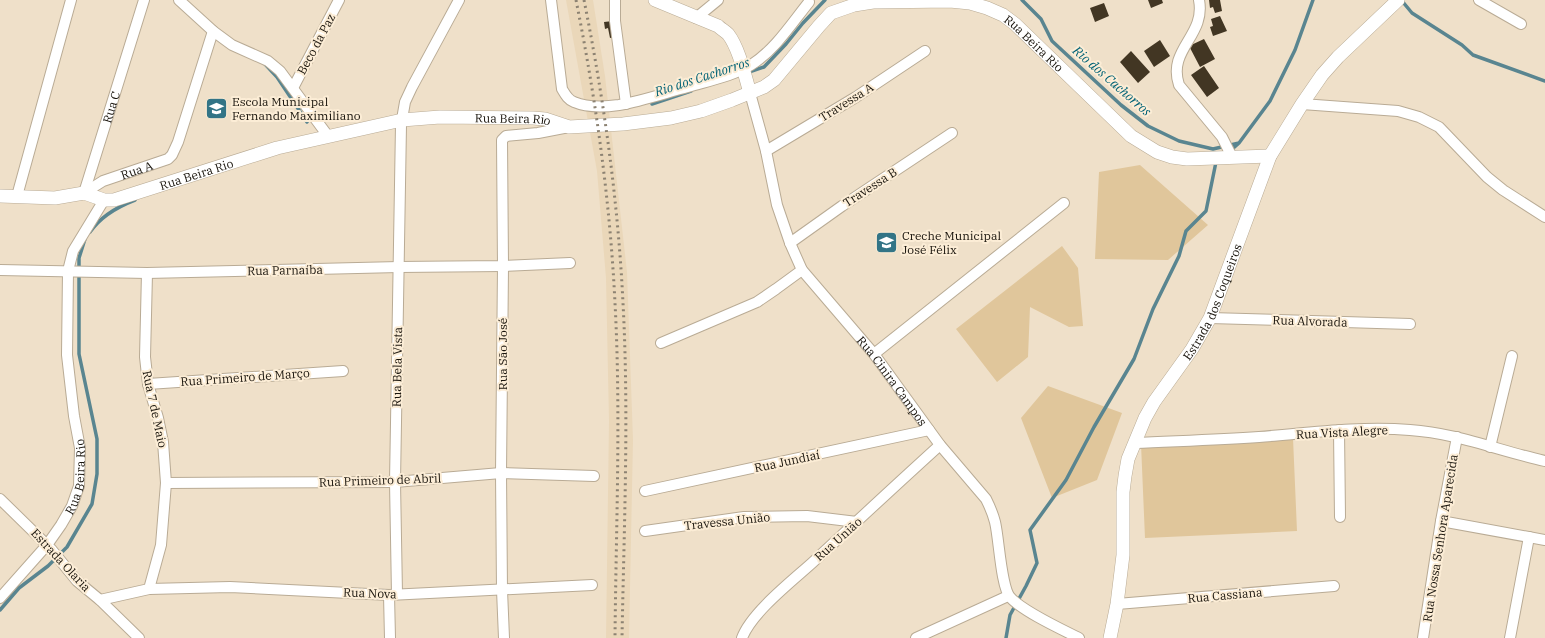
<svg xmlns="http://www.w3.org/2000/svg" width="1545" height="638" font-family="'IBM Plex Serif',serif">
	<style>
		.built { fill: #ead7b9 }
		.green { fill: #e0c69b }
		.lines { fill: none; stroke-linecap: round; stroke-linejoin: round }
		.stream { stroke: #598590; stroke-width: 3.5 }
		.building { fill: #423623 }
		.minor-casing { stroke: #b9ab95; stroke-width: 12 }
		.tertiary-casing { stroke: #b9ab95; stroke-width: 14 }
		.minor { stroke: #fff; stroke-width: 10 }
		.tertiary { stroke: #fff; stroke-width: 13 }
		.rail { stroke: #8c8272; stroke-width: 3; stroke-dasharray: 2 4; stroke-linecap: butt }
		.labels { text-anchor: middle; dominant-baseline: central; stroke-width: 4; stroke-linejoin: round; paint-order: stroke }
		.street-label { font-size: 12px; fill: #19140c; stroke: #fcedd6 }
		.poi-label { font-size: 12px; fill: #19140c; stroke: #fcedd6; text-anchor: start }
		.water-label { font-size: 13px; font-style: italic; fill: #016276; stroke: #fcedd6 }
	</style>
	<rect width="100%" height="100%" fill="#efe0c9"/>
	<path class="built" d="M566,0H593L605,76L627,272L633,440L629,638H606L609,421L606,278L597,171Z"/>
	<path class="green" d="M1140,165L1208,225L1168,260L1095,259L1099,172Z
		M1062,246L1078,268L1083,326L1069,327L1030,307L1028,357L997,382L956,329Z
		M1048,386L1122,413L1097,480L1052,498L1021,418Z
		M1293,438L1297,531L1145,538L1141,444Z"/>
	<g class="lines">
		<path class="stream" d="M1022,0L1041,19L1052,41L1121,105L1148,126L1179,141L1213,149L1239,143L1270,101L1295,50L1313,0
			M1402,1L1412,13L1462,45L1473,55L1545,81
			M264,63L277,77L307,122
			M746,73L764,67L786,44L803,23L825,0
			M652,104L691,91
			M1230,151L1239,143
			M90,232C101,216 117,207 135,200
			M0,610L19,588L48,566L67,547L92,504L97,474V439L79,354V258L85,239
			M1006,638L1010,615L1026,586L1037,563L1030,530L1066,480L1094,427L1134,359L1153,309L1179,256L1186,231L1206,211L1216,162L1217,161"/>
	</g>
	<path class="building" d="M1148,0H1162L1163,3L1151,8Z
		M1209,0H1220L1222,11L1215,13L1213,7L1210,8Z
		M1104,3L1109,16L1095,22L1090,8Z
		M1220,16L1227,31L1213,36L1210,27L1213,26L1211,19Z
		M613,21L615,37L610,38L608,28L605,29L604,22Z
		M1204,39L1215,59L1200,67L1189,46Z
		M1160,40L1170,56L1154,67L1144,51Z
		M1131,51L1150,72L1138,83L1120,62Z
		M1204,66L1219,88L1207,97L1191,75Z"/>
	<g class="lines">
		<defs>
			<g id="minor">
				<path d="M179,0L213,31L232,45L268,61L280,71L328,136"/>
				<path d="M551,0L562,89C565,94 568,100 574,102C588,108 605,107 619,105C642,101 665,93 688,87C708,81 733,76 751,65C775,50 792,23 809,2"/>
				<path d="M615,0V21L626,104"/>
				<path d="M1199,0C1206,36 1167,49 1179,85L1222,137L1232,157"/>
				<path d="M1479,0L1521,24"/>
				<path d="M696,18L718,0"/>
				<path d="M293,88L339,0"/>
				<path id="s1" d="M750,93L766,151L777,205L790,243L802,270L874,354L940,445L986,499C990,507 993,514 995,522C999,538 1001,587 1010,597C1022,611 1061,629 1079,638"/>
				<path d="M1302,104L1398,111L1419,117L1439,127L1487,177L1503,190L1545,217"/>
				<path d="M766,151L856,97L925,51"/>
				<path id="s2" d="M84,193L103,181L168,159L172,155L178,142L213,31"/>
				<path id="s3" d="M84,193L144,0"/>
				<path d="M17,196L71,0"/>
				<path d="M790,243L842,206L952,133"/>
				<path d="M0,270L147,273L399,267L503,266L570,263"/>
				<path d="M1210,318L1410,324"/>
				<path d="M661,343L757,302L776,289L802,270"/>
				<path d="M874,354L1064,203"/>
				<path d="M148,384L343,371"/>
				<path d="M1339,430L1340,517"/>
				<path d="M1135,443C1176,441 1217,440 1259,437C1309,433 1359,426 1410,430C1456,433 1500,451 1545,461"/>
				<path d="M1490,447L1512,356"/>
				<path d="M166,483L395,482L501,473L594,476"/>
				<path d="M645,491L929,430"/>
				<path d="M0,499L51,549L77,581L100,600L139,638"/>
				<path d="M1441,521L1545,540"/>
				<path d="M645,531L744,517L807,516L857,522"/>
				<path d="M149,589L230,587L389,595L592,585"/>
				<path d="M397,594L395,482L401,125L405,102L412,87L459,0"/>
				<path d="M389,595L390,638"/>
				<path id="s4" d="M0,598L47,545L61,525L72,506L79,486L80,448L74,416L67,355L68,271L73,251L104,200"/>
				<path d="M100,600L149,589L161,545L166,483L163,442L158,418L148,384L145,357L147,273"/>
				<path d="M1117,604L1334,586"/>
				<path d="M504,638L502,590L501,473L503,266L502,140L506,136L538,133L569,127"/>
				<path d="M742,638C751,613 792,581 812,563C855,523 897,484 940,445"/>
				<path d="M916,638L1008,596"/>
				<path d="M1423,638L1441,521L1457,437"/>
				<path d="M1510,638L1529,537"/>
			</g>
			<g id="tertiary">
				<path d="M655,0L718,26C721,29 725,31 728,34C739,48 745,76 750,93"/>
				<path id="s5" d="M0,196L55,198L84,193L104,200H114L277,148L402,120L440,117L533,118L545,119L569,127L623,124L671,118L701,111L732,100L764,87L774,80L819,26L831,13L854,5L873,2L950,1L970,3L987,8L1003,15L1015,24L1131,136L1157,152L1172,157L1187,159L1270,156"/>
				<path id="s6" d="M1110,638L1117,604L1123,555V492L1125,476L1128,459L1145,418L1154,402L1192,349L1210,318L1270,156L1302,104L1322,75L1338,57L1398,0"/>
			</g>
		</defs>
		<use href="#minor" class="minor-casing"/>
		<use href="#tertiary" class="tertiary-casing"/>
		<use href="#minor" class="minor"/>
		<use href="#tertiary" class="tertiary"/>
		<path class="rail" d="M576,0C596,100 610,201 615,303C621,414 616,527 615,638
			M584,0C604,100 618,201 623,303C629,415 624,527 622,638"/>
	</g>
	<defs>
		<symbol id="school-square" viewBox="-11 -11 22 22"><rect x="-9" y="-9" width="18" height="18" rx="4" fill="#327486" stroke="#fcedd6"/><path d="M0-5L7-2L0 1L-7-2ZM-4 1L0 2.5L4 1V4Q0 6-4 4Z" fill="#fff"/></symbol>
	</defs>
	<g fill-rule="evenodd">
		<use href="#school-square" x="204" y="96" width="25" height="25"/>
		<use href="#school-square" x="874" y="230" width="25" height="25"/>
	</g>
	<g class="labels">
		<g class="street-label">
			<text transform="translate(316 44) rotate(-62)">Beco da Paz</text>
			<text stroke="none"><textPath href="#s5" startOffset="1102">Rua Beira Rio</textPath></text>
			<text transform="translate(846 102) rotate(-32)">Travessa A</text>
			<text stroke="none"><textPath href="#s3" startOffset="90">Rua C</textPath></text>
			<text stroke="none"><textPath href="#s5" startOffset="526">Rua Beira Rio</textPath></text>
			<text stroke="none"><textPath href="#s2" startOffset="58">Rua A</textPath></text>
			<text stroke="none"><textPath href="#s5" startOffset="202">Rua Beira Rio</textPath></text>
			<text transform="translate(870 187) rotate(-33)">Travessa B</text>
			<text transform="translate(285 270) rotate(-1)">Rua Parnaíba</text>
			<text stroke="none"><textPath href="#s6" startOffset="360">Estrada dos Coqueiros</textPath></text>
			<text transform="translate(1310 321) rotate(2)">Rua Alvorada</text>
			<text transform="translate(502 354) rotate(-90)">Rua São José</text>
			<text transform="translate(397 367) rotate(-89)">Rua Bela Vista</text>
			<text transform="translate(245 377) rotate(-4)">Rua Primeiro de Março</text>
			<text stroke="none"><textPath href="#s1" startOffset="328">Rua Cinira Campos</textPath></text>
			<text transform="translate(155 409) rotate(78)">Rua 7 de Maio</text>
			<text transform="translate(1342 432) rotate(-3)">Rua Vista Alegre</text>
			<text transform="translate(787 461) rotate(-12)">Rua Jundiaí</text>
			<text stroke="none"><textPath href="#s4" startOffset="147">Rua Beira Rio</textPath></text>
			<text transform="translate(380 480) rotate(-2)">Rua Primeiro de Abril</text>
			<text transform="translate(727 521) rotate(-6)">Travessa União</text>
			<text transform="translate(1440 538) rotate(-81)">Rua Nossa Senhora Aparecida</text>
			<text transform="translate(838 539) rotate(-42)">Rua União</text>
			<text transform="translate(61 560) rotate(47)">Estrada Olaria</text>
			<text transform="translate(370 593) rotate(2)">Rua Nova</text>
			<text transform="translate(1225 595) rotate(-5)">Rua Cassiana</text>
		</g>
		<g class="poi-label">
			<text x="232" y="101">Escola Municipal<tspan x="232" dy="14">Fernando Maximiliano</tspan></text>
			<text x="902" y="235">Creche Municipal<tspan x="902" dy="14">José Félix</tspan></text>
		</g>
		<g class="water-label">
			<text transform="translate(702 77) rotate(-18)">Rio dos Cachorros</text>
			<text transform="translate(1112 81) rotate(41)">Rio dos Cachorros</text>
		</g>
	</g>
</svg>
